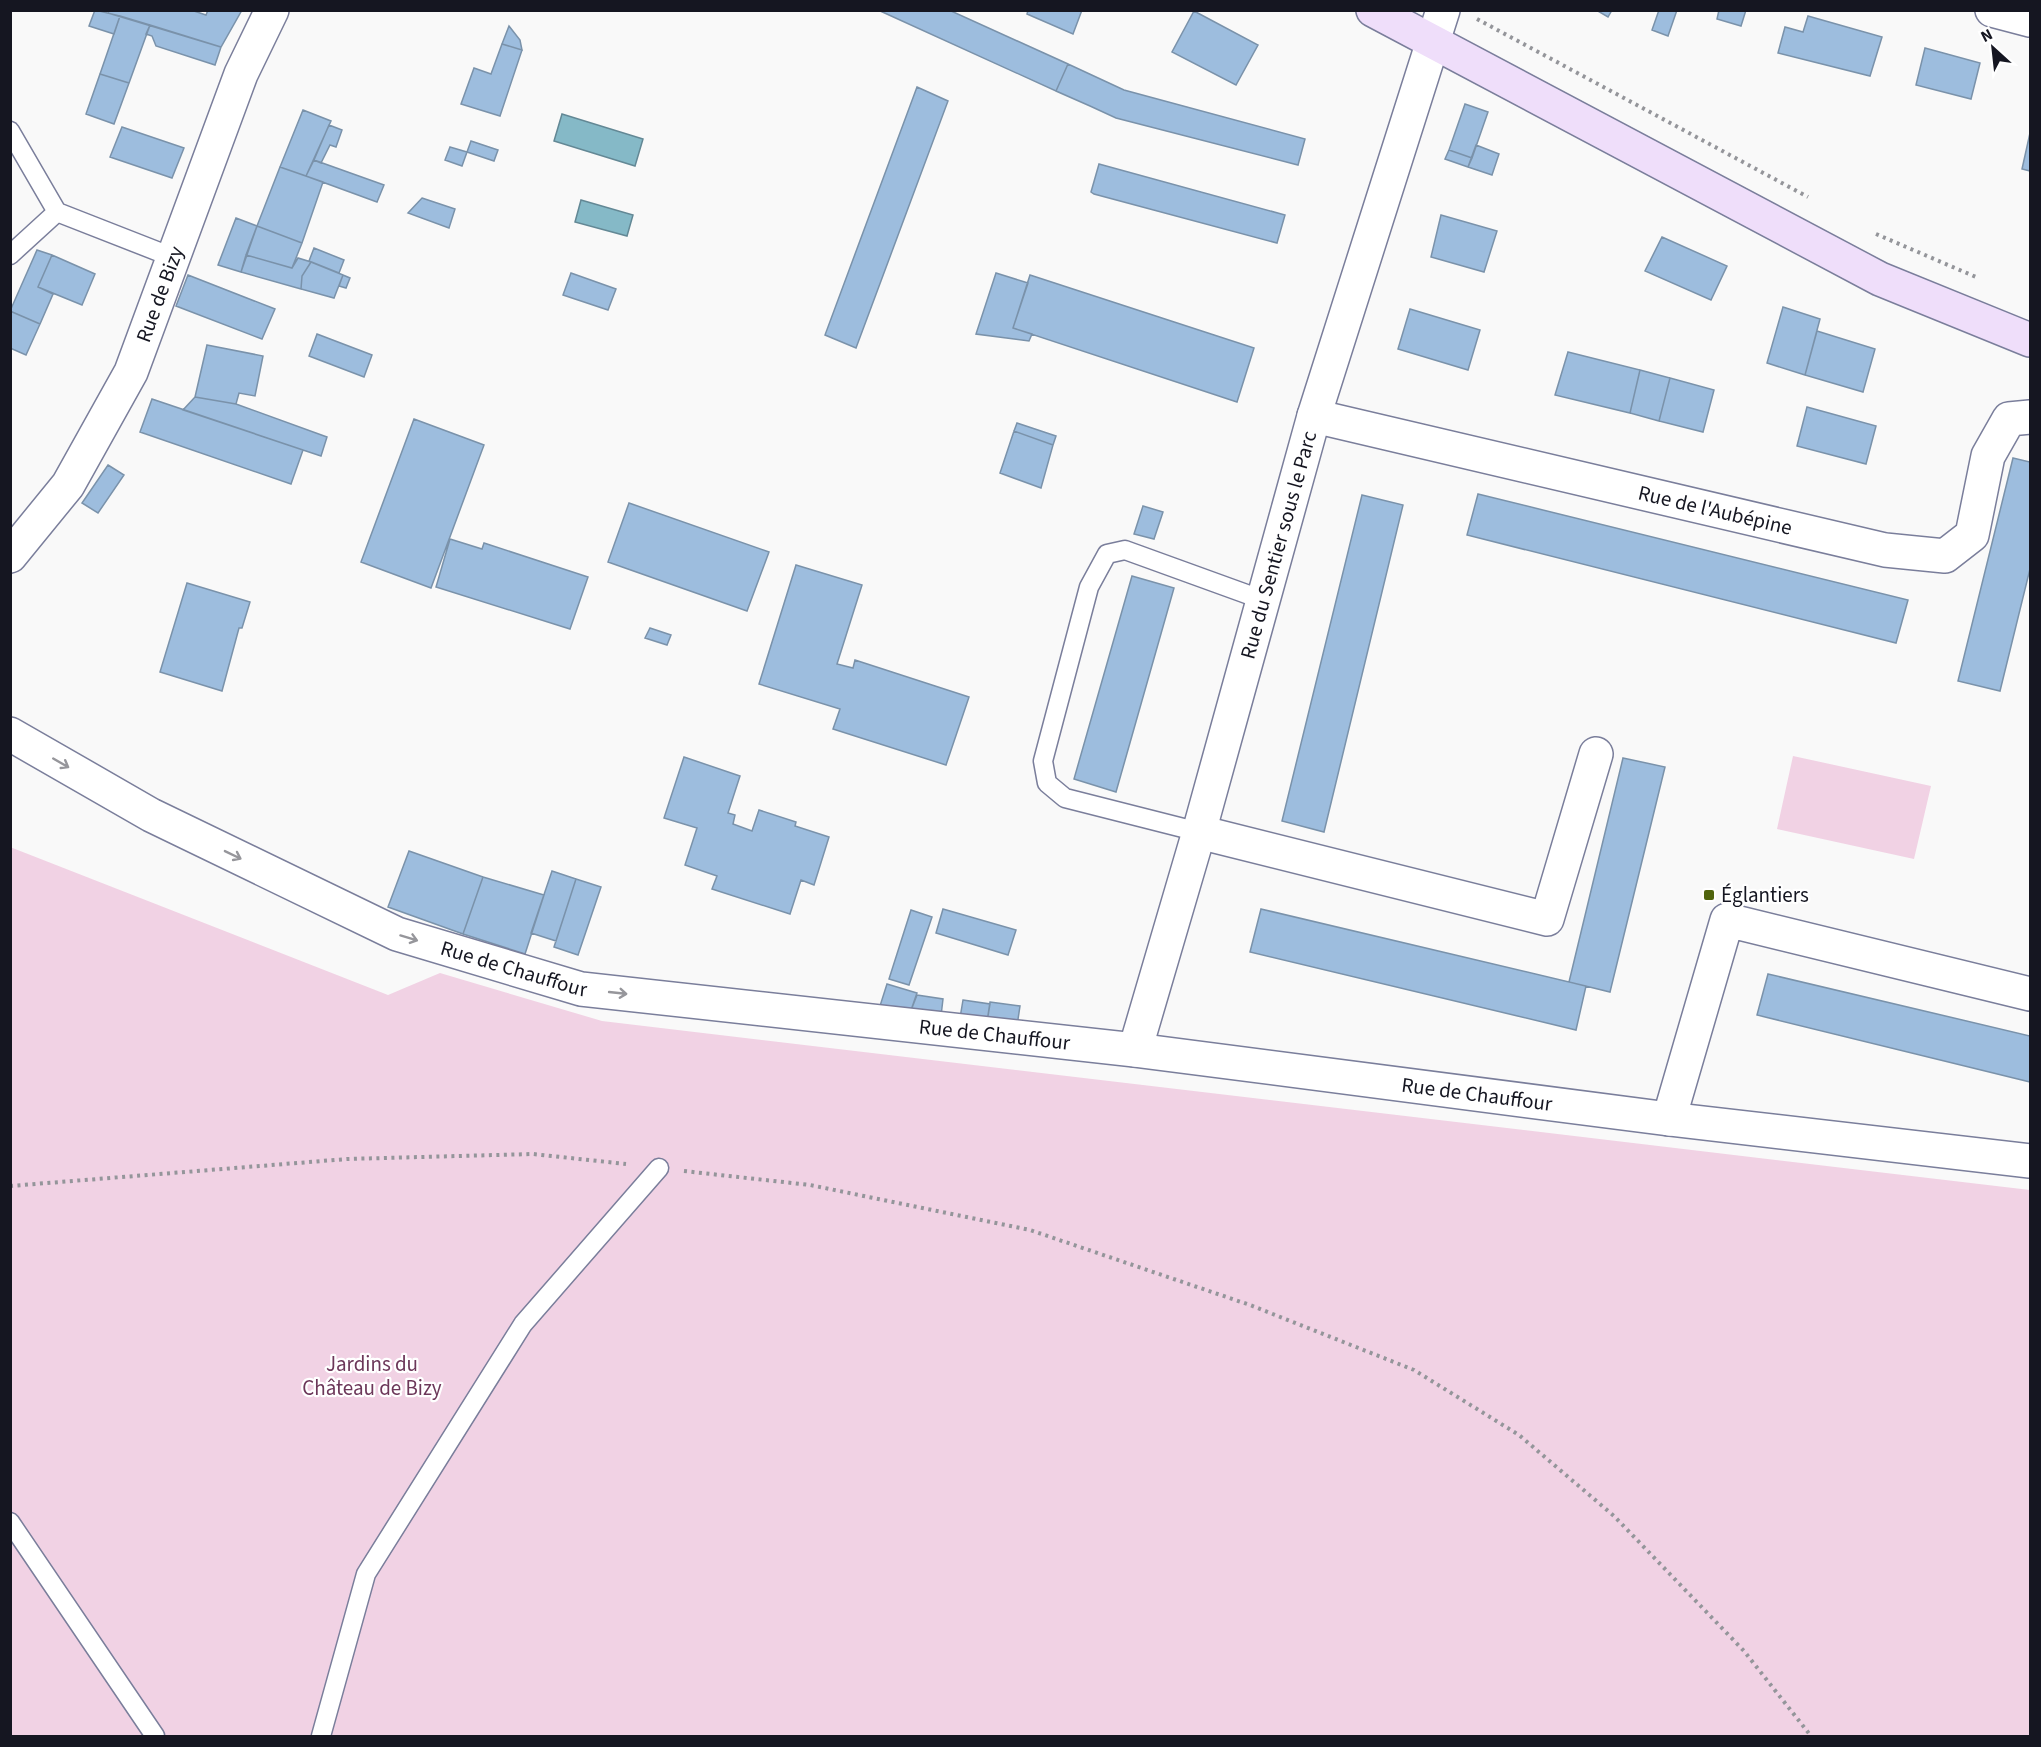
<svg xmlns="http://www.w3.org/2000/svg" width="2041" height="1747" font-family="'Source Sans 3',sans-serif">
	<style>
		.green { fill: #f1d2e4 }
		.water { fill: #85b9c7; stroke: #638895; stroke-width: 1.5 }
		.building { fill: #9dbdde; stroke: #7a92aa; stroke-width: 1.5 }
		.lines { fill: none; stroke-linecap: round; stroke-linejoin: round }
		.lane-casing { stroke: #7a7e9b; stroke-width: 21 }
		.street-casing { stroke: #7a7e9b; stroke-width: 36 }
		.secondary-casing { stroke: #7a7e9b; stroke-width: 36 }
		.path { stroke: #94959a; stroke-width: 4; stroke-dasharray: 3 4.5; stroke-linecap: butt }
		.lane { stroke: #fff; stroke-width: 18 }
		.street { stroke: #fff; stroke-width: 33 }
		.secondary { stroke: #efdefa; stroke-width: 33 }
		.oneway { stroke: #96969b }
		.poi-dot { fill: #50640d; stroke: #fff; stroke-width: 2 }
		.labels { text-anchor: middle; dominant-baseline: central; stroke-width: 4.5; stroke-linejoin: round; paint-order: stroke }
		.street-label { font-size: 21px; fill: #151621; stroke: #fff }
		.poi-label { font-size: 21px; fill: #151621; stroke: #fff; text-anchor: start }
		.park-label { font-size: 21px; fill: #6c3759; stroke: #fff }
	</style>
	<rect width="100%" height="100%" fill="#f9f9f9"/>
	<path class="green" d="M1793,756L1931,786L1914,859L1777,829Z
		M10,847L388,995L440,973L602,1021L2030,1190V1736H11Z"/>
	<path class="water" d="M562,114L643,139L635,166L554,141Z
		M581,200L633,215L627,236L575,222Z"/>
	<path class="building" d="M95,10L120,16L114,34L89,26Z
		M109,10H191L206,15L208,10H242L221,47L108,13Z
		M878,10H949L1068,64L1056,91Z
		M1028,10H1082L1073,34L1027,14Z
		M1596,10H1612L1608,17Z
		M1659,10H1677L1668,36L1652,30Z
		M1719,10H1746L1741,26L1717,19Z
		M1194,11L1258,45L1236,85L1172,52Z
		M120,16L150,25L129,83L100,74Z
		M1808,16L1882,37L1870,76L1778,53L1785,27L1803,32Z
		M150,25L221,47L215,65L156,46L152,36L146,34Z
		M509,26L520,40L522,50L502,44Z
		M502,44L522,50L500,116L461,104L474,68L491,74Z
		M1925,48L1980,63L1971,99L1916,85Z
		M1068,64L1124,90L1305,139L1298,165L1116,118L1090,106L1056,91Z
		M100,74L129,83L114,124L86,114Z
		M917,87L948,101L856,348L825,335Z
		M1465,104L1488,112L1472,158L1449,150Z
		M303,110L331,121L306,176L280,167Z
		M329,125L342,130L336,147L330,145L321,163L314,160Z
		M122,127L184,148L172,178L110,157Z
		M2030,133V171L2022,169Z
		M471,141L498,150L494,161L467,152Z
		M1476,145L1499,154L1492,175L1468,167Z
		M450,147L467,152L462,166L445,160Z
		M1449,150L1472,158L1468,167L1445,159Z
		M314,160L384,185L377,202L306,176Z
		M1099,164L1285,215L1277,243L1094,194L1091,192Z
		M280,167L323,182L302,243L257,226Z
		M422,198L455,209L449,228L408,213Z
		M1441,215L1497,231L1484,272L1431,257Z
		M236,218L257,226L241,272L218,265Z
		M257,226L302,243L292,268L246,255Z
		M1662,237L1727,266L1711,300L1645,271Z
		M314,248L344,260L339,273L309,261Z
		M37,250L52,255L38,287L53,294L40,324L10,311Z
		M52,255L95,274L82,305L38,287Z
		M246,255L292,268L298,258L311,262L302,276L301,289L241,272Z
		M311,262L343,275L334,298L301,289L302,276Z
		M571,273L616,289L608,310L563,295Z
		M996,273L1028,283L1013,328L1032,334L1029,341L976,334Z
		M188,275L275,309L262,339L176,306Z
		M343,275L350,278L346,288L339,286Z
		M1030,275L1254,348L1237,402L1013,328Z
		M1783,307L1820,319L1805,375L1767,363Z
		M1410,309L1480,330L1468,370L1398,349Z
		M10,311L40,324L26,355L10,348Z
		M1817,331L1875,349L1863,392L1805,375Z
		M317,334L372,355L364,377L309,356Z
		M207,345L263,356L255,396L239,393L236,404L195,397Z
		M1568,352L1640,370L1630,413L1555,395Z
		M1640,370L1670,378L1659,421L1630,413Z
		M1670,378L1714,390L1703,432L1659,421Z
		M195,397L236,404L327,437L321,456L183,410Z
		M152,399L303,450L291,484L140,432Z
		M1807,407L1876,426L1866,464L1797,446Z
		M414,419L484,445L431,588L361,562Z
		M1017,423L1056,436L1053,445L1014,431Z
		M1014,431L1053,445L1041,488L1000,473Z
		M2013,458L2030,462V569L2000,691L1958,681Z
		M108,465L124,475L98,513L82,503Z
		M1478,494L1908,600L1896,643L1467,535Z
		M1362,495L1403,505L1324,832L1282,821Z
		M629,503L769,552L747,611L608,562Z
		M1143,506L1163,512L1154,539L1134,534Z
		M450,539L482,549L484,543L588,577L570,629L436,587Z
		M796,565L862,585L837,664L853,668L855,660L969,697L946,765L833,729L840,709L759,684Z
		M1132,576L1174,588L1116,792L1074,779Z
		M187,583L250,602L242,628H239L222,691L160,672Z
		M650,628L671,635L667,645L645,638Z
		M684,757L740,776L728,813L735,815L733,824L752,831L759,810L796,822L795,826L829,837L814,885L801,880L790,914L712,889L717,876L685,865L697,828L664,818Z
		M1623,758L1665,767L1610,992L1569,982Z
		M409,851L483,877L463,934L388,907Z
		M552,871L576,879L556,941L531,933Z
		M483,877L544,895L525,954L463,934Z
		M576,879L601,887L578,955L554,947Z
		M943,909L1016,930L1008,955L936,933Z
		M1261,909L1586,986L1576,1030L1250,952Z
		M911,910L932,917L909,985L889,979Z
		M1768,974L2030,1036V1082L1757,1015Z
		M887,984L917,993L910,1013L879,1009Z
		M917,995L943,999L941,1016L910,1013Z
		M963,1000L990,1004L987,1022L960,1018Z
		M990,1002L1020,1006L1017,1026L987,1022Z"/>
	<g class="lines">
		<defs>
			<path id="lane" d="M10,131L57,212L172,257
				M10,255L57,212
				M1199,832L1065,798L1047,783L1043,761L1089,587L1107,554L1125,550L1263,600
				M10,1522L155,1736
				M321,1736L366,1574L523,1324L659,1168"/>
			<g id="street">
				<path d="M1992,10L2030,20"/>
				<path id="s1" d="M1314,416L1885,550L1945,556L1972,535L1988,456L2009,419L2030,417"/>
				<path id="s2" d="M10,556L68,485L131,372L241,74L272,10"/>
				<path id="s3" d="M10,734L151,815L397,934L581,989L1135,1050L1669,1119L2030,1161"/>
				<path d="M1199,832L1547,919L1596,754"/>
				<path id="s4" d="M1135,1050L1199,832L1314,416L1443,10"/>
				<path d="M1669,1119L1727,920L2030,994"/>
			</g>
			<path id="secondary" d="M1373,10L1880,279L2030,340"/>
		</defs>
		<use href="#lane" class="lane-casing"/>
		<use href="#street" class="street-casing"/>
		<use href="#secondary" class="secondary-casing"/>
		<path class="path" d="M1477,19L1808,197
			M1876,234L1976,277
			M684,1171L810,1185L1030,1230L1250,1305L1414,1370L1519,1435L1614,1516L1744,1651L1811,1736
			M10,1186L347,1159L533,1154L626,1164"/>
		<use href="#lane" class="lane"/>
		<use href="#street" class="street"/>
		<use href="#secondary" class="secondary"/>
	</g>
	<defs><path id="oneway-shaft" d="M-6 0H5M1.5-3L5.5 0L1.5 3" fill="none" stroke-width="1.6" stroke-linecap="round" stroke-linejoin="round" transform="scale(1.5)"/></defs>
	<g class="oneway">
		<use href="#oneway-shaft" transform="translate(61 763) rotate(30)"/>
		<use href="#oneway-shaft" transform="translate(233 855) rotate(26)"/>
		<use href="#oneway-shaft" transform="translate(409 938) rotate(17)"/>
		<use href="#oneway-shaft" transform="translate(618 993) rotate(6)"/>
	</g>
	<rect class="poi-dot" x="1703" y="889" width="12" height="12" rx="3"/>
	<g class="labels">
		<g class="street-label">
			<text stroke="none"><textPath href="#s2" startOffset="304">Rue de Bizy</textPath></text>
			<text stroke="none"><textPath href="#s1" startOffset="412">Rue de l'Aubépine</textPath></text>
			<text stroke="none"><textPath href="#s4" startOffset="525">Rue du Sentier sous le Parc</textPath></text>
			<text stroke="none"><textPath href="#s3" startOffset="558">Rue de Chauffour</textPath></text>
			<text stroke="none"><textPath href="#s3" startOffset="1044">Rue de Chauffour</textPath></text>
			<text stroke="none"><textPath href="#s3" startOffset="1530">Rue de Chauffour</textPath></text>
		</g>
		<g class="poi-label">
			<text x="1721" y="895">Églantiers</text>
		</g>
		<g class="park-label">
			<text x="372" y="1364">Jardins du<tspan x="372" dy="24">Château de Bizy</tspan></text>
		</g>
	</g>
	<rect width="2041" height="1747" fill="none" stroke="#151621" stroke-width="24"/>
	<g transform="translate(1993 48) rotate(333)" stroke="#ffffff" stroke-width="4.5" paint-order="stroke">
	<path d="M0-4.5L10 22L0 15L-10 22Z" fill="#151621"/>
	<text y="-9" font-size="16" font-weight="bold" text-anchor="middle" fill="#151621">N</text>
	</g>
</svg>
